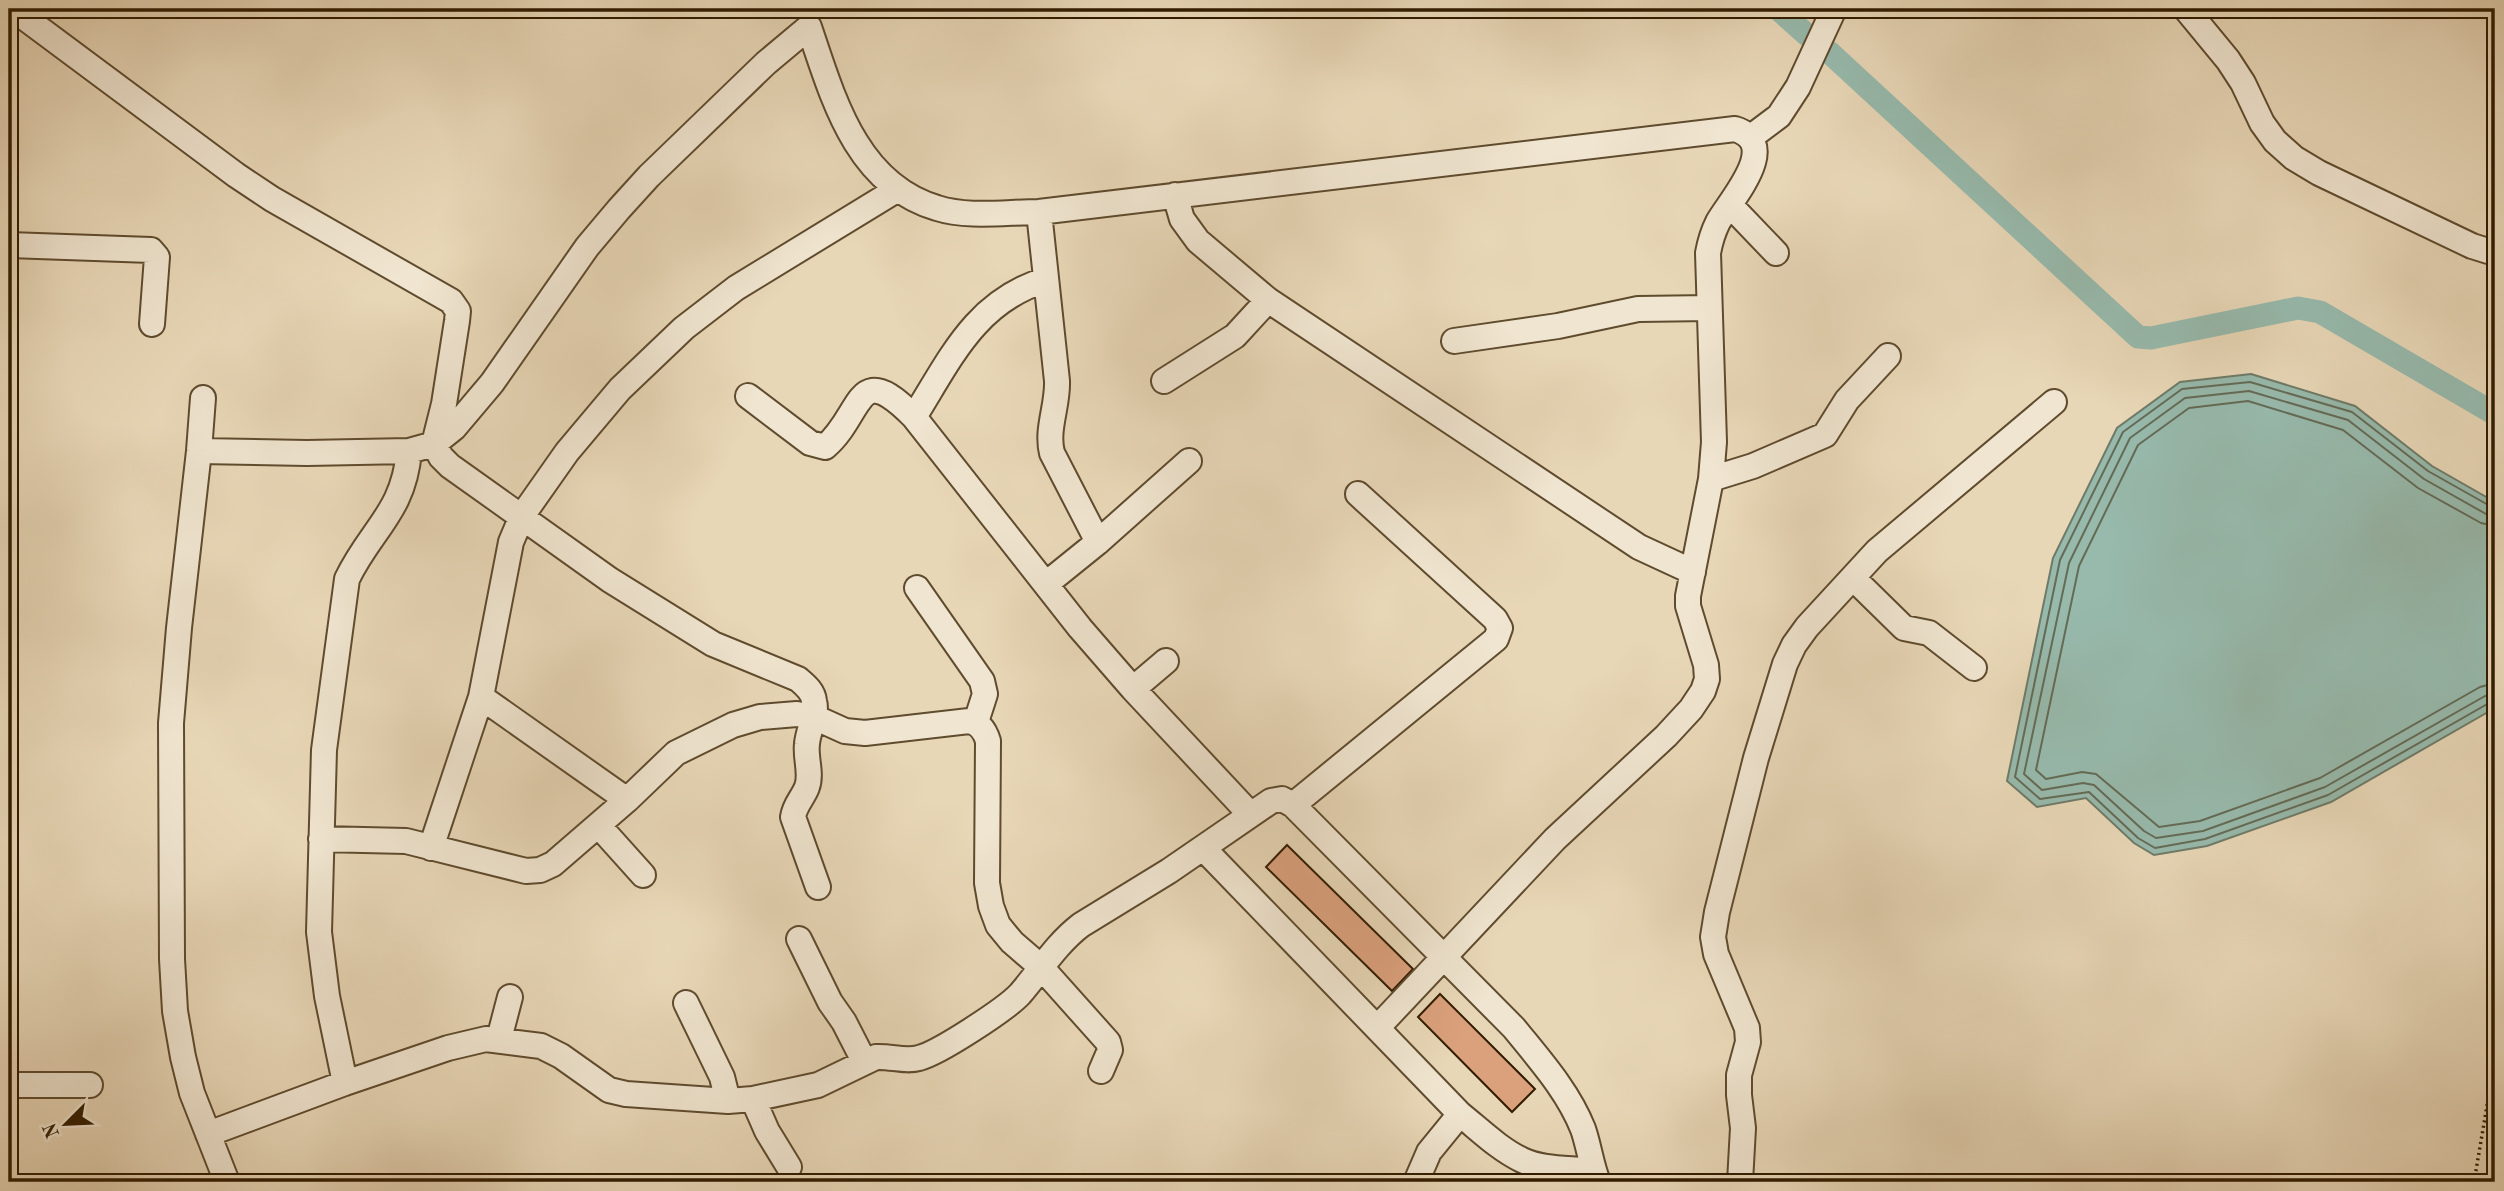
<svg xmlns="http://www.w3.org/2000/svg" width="2504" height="1191" font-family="'Old Standard TT',serif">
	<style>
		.water { fill: #97baad; stroke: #6e7b68; stroke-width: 2 }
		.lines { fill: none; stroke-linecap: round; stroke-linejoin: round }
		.shore { stroke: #646b56; stroke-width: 2 }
		.canal { stroke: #97baad; stroke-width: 23 }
		.building { fill: #dba17d; stroke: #311c00; stroke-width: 2 }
		.service-casing { stroke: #5f4b2e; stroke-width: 16 }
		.minor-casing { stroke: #5f4b2e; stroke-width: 28 }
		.path { stroke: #311c00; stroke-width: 3.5; stroke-dasharray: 2 3.5; stroke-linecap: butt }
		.service { stroke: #f0e5d0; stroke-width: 12 }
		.minor { stroke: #f0e5d0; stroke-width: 24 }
	</style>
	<rect width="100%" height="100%" fill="#e8d7b7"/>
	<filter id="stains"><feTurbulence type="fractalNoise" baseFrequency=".00286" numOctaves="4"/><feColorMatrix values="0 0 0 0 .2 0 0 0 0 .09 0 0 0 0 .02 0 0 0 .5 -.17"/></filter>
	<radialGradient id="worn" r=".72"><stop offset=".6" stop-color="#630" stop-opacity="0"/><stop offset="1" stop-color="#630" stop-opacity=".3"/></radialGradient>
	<path class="water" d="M2251,374L2355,406L2432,466L2495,502V708L2331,802L2207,846L2154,855L2134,843L2086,798L2037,807L2007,781L2053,558L2117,428L2180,382Z"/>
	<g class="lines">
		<path class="shore" d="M2495,507L2490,506L2428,471L2352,412L2250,382L2182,389L2123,432L2060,560L2015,777L2040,799L2089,792L2138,838L2155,848L2205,839L2328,795L2489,703L2495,702
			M2495,516L2486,514L2424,479L2348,420L2249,391L2185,398L2130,438L2069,563L2024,774L2042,790L2083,783L2094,785L2144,831L2156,838L2203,831L2325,787L2485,696L2495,693
			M2495,526L2481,523L2418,488L2343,430L2248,401L2189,408L2138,445L2079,566L2036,770L2046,779L2082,772L2096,774L2159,827L2200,821L2320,778L2480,687L2495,683"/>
		<path class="canal" d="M1778,9L1807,35
			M1829,52L2138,337L2151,338L2298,308L2320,312L2495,414"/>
	</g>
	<path class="building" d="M1287,845L1413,969L1392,991L1266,867Z
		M1440,994L1535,1089L1512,1112L1418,1017Z"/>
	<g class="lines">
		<defs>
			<path id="service" d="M803,9L809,27"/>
			<path id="minor" d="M13,9L236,175L272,199L451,301L458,311L457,321L444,404L434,444L441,457L450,466L610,580L713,644L798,679C805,685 813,691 814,701C818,715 808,729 807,744C805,757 812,774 807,787C803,798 795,804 793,817L818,887
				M2186,9L2228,60L2243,83L2262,123L2275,141L2294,158L2319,173L2472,246L2488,251L2495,250
				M1751,137L1779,116L1798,87L1834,9
				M1175,195L1182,219L1198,241L1268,300L1639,547L1693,572
				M1730,205L1776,253
				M1039,212L1057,381C1058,406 1046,429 1052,453L1098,542
				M9,245L151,250L157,257L152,324
				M1454,341L1558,326L1638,309L1709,308
				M1164,381L1235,336L1268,300
				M748,396L810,443L825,447C864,414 855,357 914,417L1080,628L1133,689L1250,814
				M203,398L199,451L179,628L171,723L172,959L175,1011L183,1057L192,1093L227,1182
				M914,417C951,358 975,302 1045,280
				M199,451L307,453L409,451L434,444L454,428L492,383L587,247L619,209L649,176L766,63L809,27C833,98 856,184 937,208C968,218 1006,212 1039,212L1735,129C1782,144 1732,198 1718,222C1713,232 1710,242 1708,253L1714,442L1711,479L1688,596V606L1706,665L1707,679L1703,691L1691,709L1666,736L1555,839L1378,1027
				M1711,479L1753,466L1825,435L1847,400L1888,356
				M1853,578L1904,628L1929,633L1974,668
				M1046,584L1098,542L1189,461
				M917,588L982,681L985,694L976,722
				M1133,689L1166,661
				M481,697L627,800
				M1293,805L1496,639L1500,628L1495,619L1358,494
				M599,826L643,875
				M321,839L406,841L526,871L540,870L553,864L627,800L676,753L733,725L760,717L797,714L814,717L845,731L865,733L969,721C980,723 985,731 988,741L987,883L991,906L998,925L1012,942L1041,967L1108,1042L1110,1050L1101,1071
				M431,848L481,697L511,542L522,516L567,452L620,389L684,328L736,288L898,189
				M1203,848L1460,1114C1480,1130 1499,1149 1522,1160C1543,1170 1570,1168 1593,1171
				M799,939L830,1002L844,1022L864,1061
				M686,1003L722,1077L728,1101
				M499,1039L510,997
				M345,1083L327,996L319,932L324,750L347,579C371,529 404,512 409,451
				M9,1085H90
				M753,1099L767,1131L789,1167
				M208,1134L345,1083L448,1048L486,1039L541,1046L561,1056L609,1090L626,1094L728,1101L753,1099L818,1085L876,1057C891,1056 905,1062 919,1058C939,1053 1006,1009 1020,994C1040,971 1056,944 1081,925L1169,871L1271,801L1282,799L1293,805L1514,1028C1539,1059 1568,1091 1583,1129C1589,1146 1591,1165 1598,1182
				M1416,1182L1429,1152L1460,1114
				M1740,1182L1743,1128L1739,1095V1075L1748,1042L1747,1028L1716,954L1713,937L1717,912L1756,758L1785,664L1794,645L1807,627L1877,551L2054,402"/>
		</defs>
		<use href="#service" class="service-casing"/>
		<use href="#minor" class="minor-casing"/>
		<path class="path" d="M2474,1182L2495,1059"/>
		<use href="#service" class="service"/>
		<use href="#minor" class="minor"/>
	</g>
	<rect width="2504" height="1191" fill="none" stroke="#e8d7b7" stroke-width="35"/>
	<rect x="10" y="10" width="2483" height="1170" fill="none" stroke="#311c00" stroke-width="3.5"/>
	<rect x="18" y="18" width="2469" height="1156" fill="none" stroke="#311c00" stroke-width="2"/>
	<g transform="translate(66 1124) rotate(246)" stroke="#f0e5d0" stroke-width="5" paint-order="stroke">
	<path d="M0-5L12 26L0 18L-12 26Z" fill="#311c00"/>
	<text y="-10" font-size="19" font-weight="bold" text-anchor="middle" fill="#311c00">N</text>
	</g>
	<rect width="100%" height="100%" filter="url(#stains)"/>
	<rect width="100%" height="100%" fill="url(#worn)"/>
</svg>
